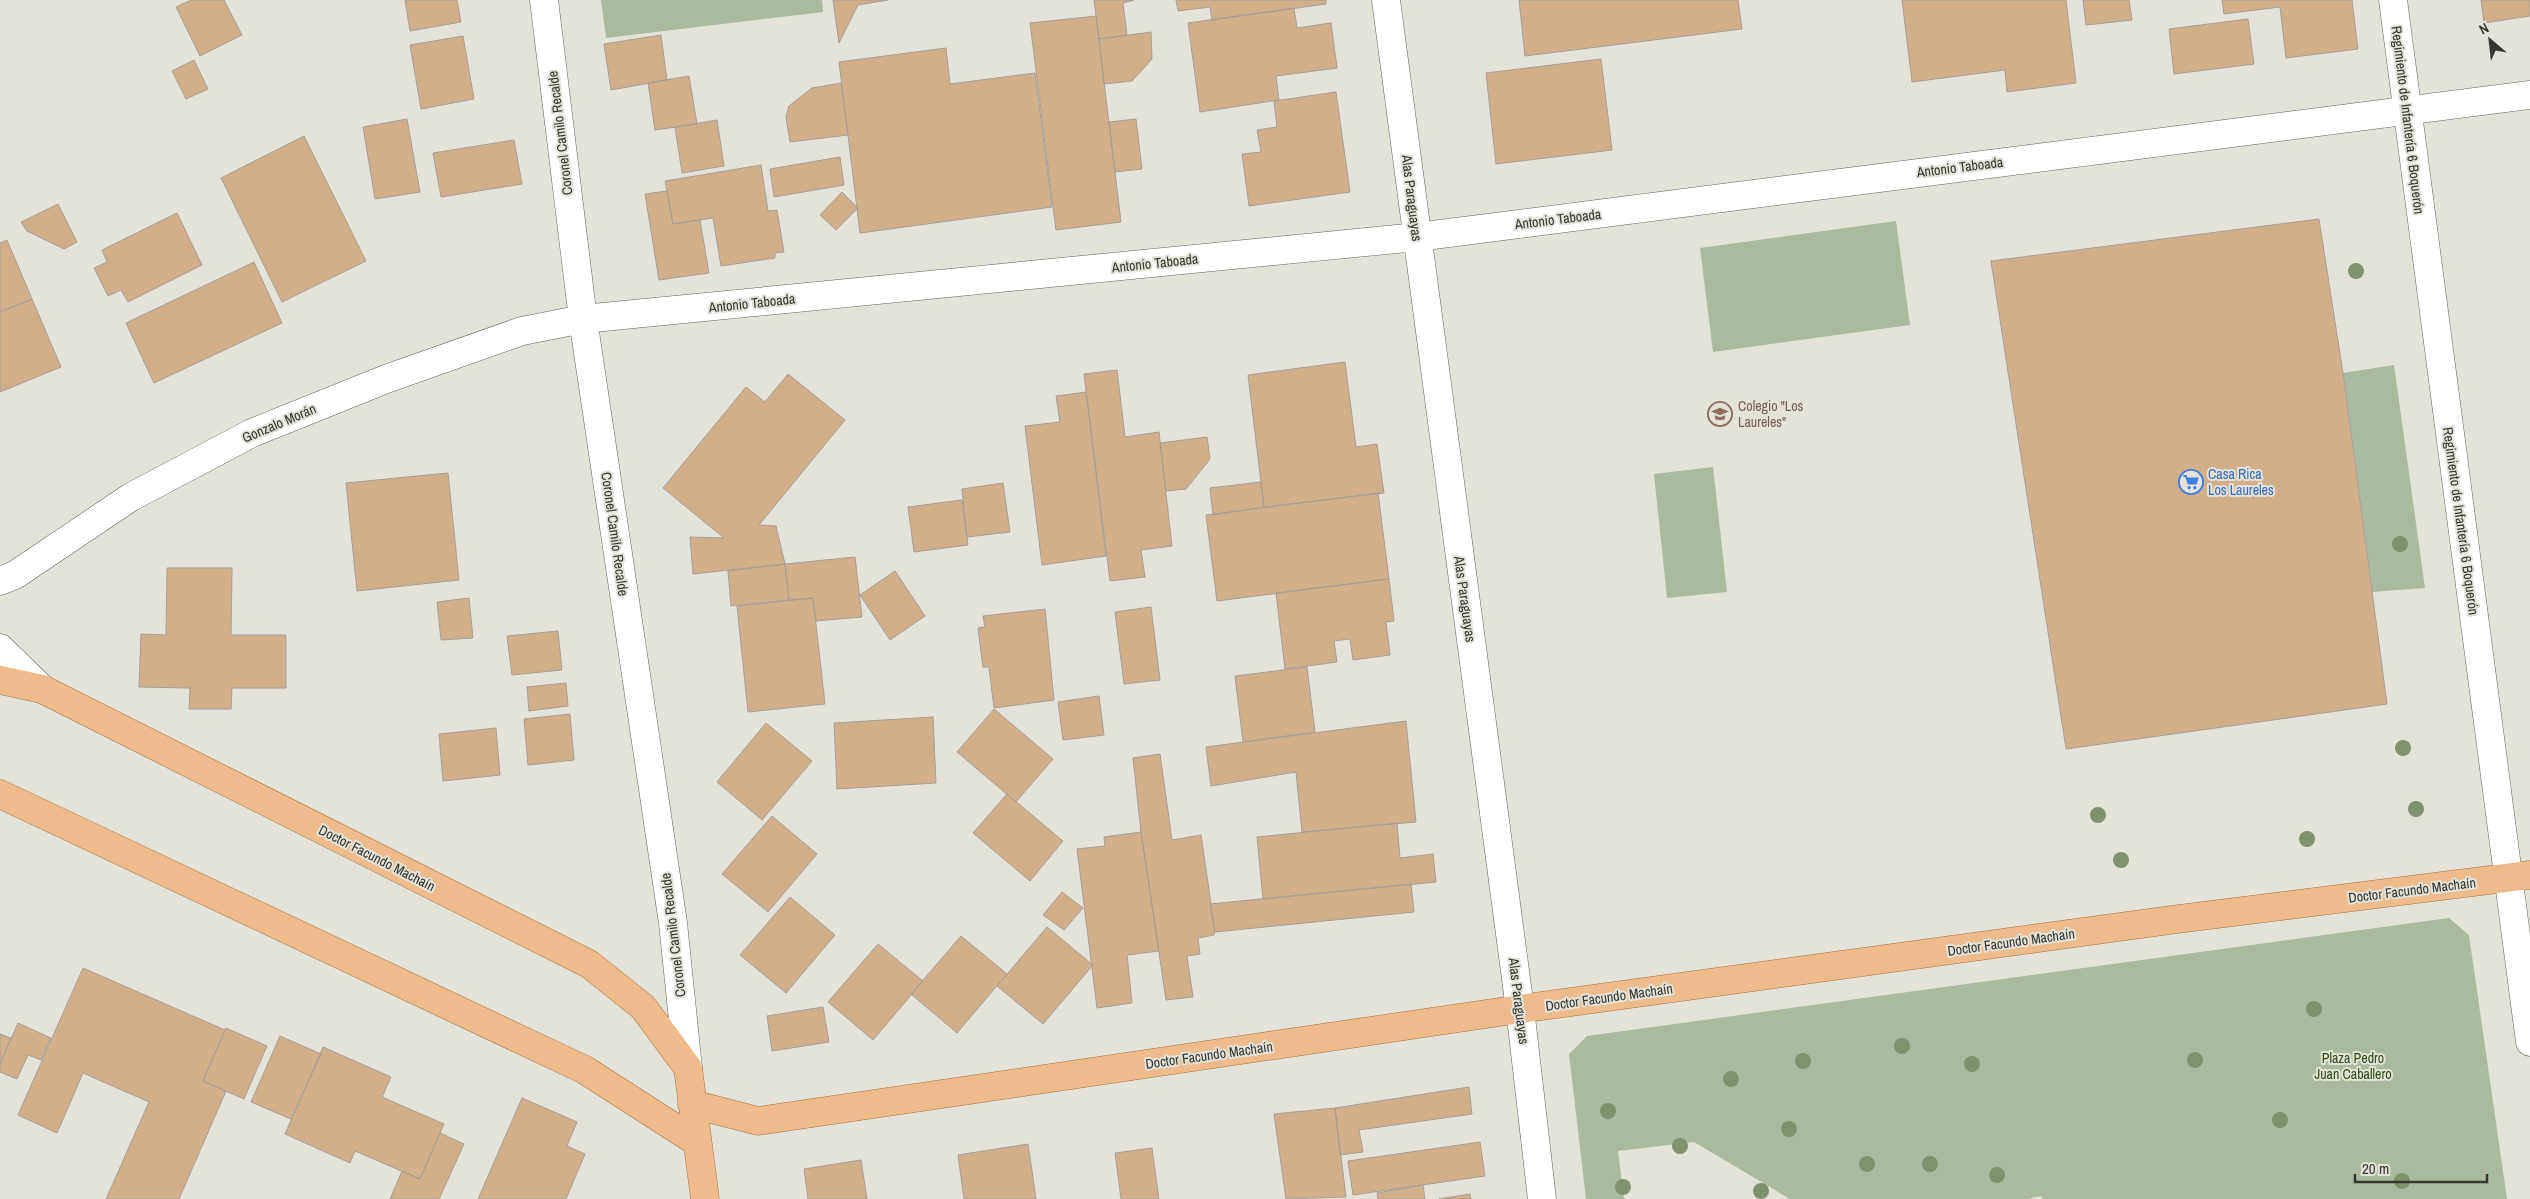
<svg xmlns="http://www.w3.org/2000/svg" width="2530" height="1199" font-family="'Archivo Narrow',sans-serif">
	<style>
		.green { fill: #a9ba9f }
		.building { fill: #d3af89; stroke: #a59e96 }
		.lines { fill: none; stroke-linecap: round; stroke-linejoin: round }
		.minor-casing { stroke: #65645b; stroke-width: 29 }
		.major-casing { stroke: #a56f3a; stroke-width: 29 }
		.minor { stroke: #fff; stroke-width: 28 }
		.major { stroke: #edbb8c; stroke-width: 28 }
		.tree { fill: #80926c }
		.labels { text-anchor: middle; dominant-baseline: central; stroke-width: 4; stroke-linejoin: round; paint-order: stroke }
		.street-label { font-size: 14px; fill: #353531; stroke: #e4e3d9 }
		.education-label { font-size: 14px; fill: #785e54; stroke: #e4e3d9; text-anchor: start }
		.shop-label { font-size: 14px; fill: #366cbe; stroke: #e4e3d9; text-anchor: start }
		.park-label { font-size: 14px; fill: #2e4f12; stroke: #e4e3d9 }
	</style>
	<rect width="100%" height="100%" fill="#e4e3d9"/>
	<path class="green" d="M601,0H822L823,12L606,38Z
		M1896,221L1910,325L1713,352L1700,248Z
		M2394,365L2425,588L2372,592L2343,373Z
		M1713,467L1727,592L1667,598L1654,474Z
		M2449,918L2469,935L2507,1199H2042L2041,1196L2028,1199H1790L1694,1142L1618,1151L1624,1199H1586L1569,1054L1587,1036Z"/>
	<path class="building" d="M191,0H224L242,35L200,56L176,7Z
		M405,0H457L461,22L410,31Z
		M833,0H888L858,5L839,43Z
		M1094,0H1134L1123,3L1127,35L1099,39Z
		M1176,0H1326V4L1212,20L1210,7L1178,11Z
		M1519,0H1738L1742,29L1525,56Z
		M1902,0H2066L2076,83L2007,92L2005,70L1912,82Z
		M2083,0H2129L2132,20L2086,25Z
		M2222,0H2352L2358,49L2286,58L2280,7L2224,14Z
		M2481,0H2530V16L2484,23Z
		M1294,8L1297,28L1331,23L1337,68L1276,76L1279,100L1200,112L1188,23Z
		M1096,16L1121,222L1056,230L1030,23Z
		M2248,19L2254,64L2174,74L2169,29Z
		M1151,32L1152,59L1132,81L1104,84L1099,39Z
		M661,35L667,80L611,90L604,44Z
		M463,36L474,99L421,109L410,45Z
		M946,48L950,84L1035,73L1052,207L860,233L839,62Z
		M1601,59L1612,150L1496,164L1486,73Z
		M194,60L208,89L186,99L172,71Z
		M689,76L697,124L655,130L648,83Z
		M841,83L848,135L790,142L786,117L789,106L812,88Z
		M1336,92L1350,192L1249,206L1242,154L1261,152L1257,130L1277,127L1274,101Z
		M407,119L420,192L375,199L363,127Z
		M1136,119L1142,169L1115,172L1109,122Z
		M717,120L724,166L682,173L675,127Z
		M304,136L366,261L282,302L221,178Z
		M514,140L522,184L441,197L433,153Z
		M840,157L844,185L774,197L770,169Z
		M761,165L768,211L777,210L784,252L775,253V258L721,266L713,218L673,224L665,181Z
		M667,191L673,224L700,220L709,273L659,280L645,194Z
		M842,192L858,208L836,230L820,215Z
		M58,204L77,242L64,249L27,231L21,222Z
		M177,213L202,265L128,302L121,290L108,296L94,268L107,262L102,250Z
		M2319,219L2343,373L2387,704L2066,749L1991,261Z
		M7,240L32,299L0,312V243Z
		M254,262L282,323L154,383L126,323Z
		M32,299L61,367L0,392V312Z
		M1345,362L1356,447L1377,444L1384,493L1264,507L1248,375Z
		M1117,370L1125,437L1159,432L1172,546L1141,550L1145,577L1110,581L1084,374Z
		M788,374L845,420L759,525L776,526L785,564L693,574L690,537L724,538L663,488L746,387L765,402Z
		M1086,392L1106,556L1042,565L1025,426L1060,422L1056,396Z
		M1207,437L1210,459L1186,489L1166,491L1160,443Z
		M448,473L459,580L357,591L346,483Z
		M1261,482L1264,507L1213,515L1210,488Z
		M1003,483L1010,532L967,537L962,489Z
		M1378,493L1389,579L1217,601L1206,515Z
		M962,500L968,545L914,552L908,507Z
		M855,557L862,617L816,621L813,598L789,600L785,564Z
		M785,564L789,600L731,606L728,571Z
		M167,568H232L231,635H286V688H232L231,709H189L190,688L139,687L141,634L166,635Z
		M895,571L925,616L890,640L860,595Z
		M1389,579L1394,621L1386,622L1390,655L1353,660L1350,639L1334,641L1337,662L1285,669L1276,593Z
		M469,598L473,638L441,640L437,602Z
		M813,598L825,704L748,712L737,606Z
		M1151,607L1160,680L1124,684L1115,612Z
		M1045,609L1054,700L994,708L989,667H983L978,628L985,627L983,616Z
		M558,631L562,670L512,675L507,636Z
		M1307,667L1315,732L1243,742L1235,676Z
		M566,683L568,706L529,711L527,687Z
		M1099,696L1104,735L1063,740L1058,702Z
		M994,709L1053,759L1016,802L957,752Z
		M570,714L574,760L528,765L524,719Z
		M933,717L936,783L837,789L834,723Z
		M1406,721L1416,822L1302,832L1296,772L1211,786L1206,747Z
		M766,723L812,761L762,820L717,782Z
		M496,728L500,775L443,781L439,734Z
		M1160,754L1172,840L1201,835L1215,932L1214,935L1198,938L1200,954L1187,956L1193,997L1166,1000L1141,832L1133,758Z
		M1007,794L1063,841L1030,881L973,833Z
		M772,816L817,854L768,912L722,874Z
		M1397,823L1400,858L1433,854L1436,882L1263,899L1257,837Z
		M1141,832L1159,951L1127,955L1132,1003L1097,1008L1077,849L1105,846L1104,837Z
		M1411,884L1414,912L1215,932L1210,904Z
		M1062,892L1083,908L1064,930L1043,915Z
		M790,897L835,935L786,993L740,955Z
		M1047,927L1093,965L1043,1024L997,986Z
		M961,936L1007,974L957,1033L911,994Z
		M878,944L923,981L873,1040L828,1002Z
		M83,968L225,1030L203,1081L226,1091L179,1199H106L149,1102L83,1073L57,1133L18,1115Z
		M823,1007L829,1042L772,1051L767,1016Z
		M18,1023L51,1038L41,1060L28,1055L17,1079L0,1072V1064Z
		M226,1028L267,1046L244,1099L203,1081Z
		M0,1034L11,1038L0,1064Z
		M280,1036L321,1054L291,1119L251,1102Z
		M323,1047L391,1077L382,1097L444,1124L420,1179L355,1151L350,1163L285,1134Z
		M1469,1087L1472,1114L1359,1130L1363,1152L1340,1155L1335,1108Z
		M522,1098L577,1122L567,1146L585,1154L566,1199H478Z
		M1335,1108L1346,1197L1286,1199L1274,1114Z
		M440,1133L464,1144L439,1199H390L402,1171L420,1179Z
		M1480,1142L1485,1176L1353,1195L1348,1161Z
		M1028,1144L1036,1199H964L958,1155Z
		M1152,1148L1159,1199H1121L1115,1153Z
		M861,1160L867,1199H808L804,1169Z
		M1423,1185L1425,1199H1378L1377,1193Z
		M1470,1194L1471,1199H1439Z"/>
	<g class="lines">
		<defs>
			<path id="minor" d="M544,0L583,319L673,923L688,1068
				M1386,0L1520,1009L1542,1199
				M2393,0L2530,1042
				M0,581L15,575L131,497L252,433L386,379L522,331L583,319L1417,237L2530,95
				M0,648L42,689"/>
			<path id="major" d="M0,680L42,689L589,964L643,1007L688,1068L705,1199
				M0,794L585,1070L697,1142
				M692,1104L758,1121L1520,1009L2178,919L2530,875"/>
		</defs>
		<use href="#minor" class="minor-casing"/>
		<use href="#major" class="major-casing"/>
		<use href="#minor" class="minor"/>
		<use href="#major" class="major"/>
	</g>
	<g class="tree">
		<circle cx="2356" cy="271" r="8"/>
		<circle cx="2400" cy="544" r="8"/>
		<circle cx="2403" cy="748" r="8"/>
		<circle cx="2416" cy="809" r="8"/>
		<circle cx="2098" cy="815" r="8"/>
		<circle cx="2307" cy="839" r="8"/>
		<circle cx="2121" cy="860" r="8"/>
		<circle cx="2314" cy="1009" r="8"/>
		<circle cx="1902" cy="1046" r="8"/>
		<circle cx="2195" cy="1060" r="8"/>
		<circle cx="1803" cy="1061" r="8"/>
		<circle cx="1972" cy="1064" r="8"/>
		<circle cx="1731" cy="1079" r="8"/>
		<circle cx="1608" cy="1111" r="8"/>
		<circle cx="2280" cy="1120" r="8"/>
		<circle cx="1789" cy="1129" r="8"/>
		<circle cx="1680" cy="1146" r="8"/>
		<circle cx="1867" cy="1164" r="8"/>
		<circle cx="1930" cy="1164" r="8"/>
		<circle cx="1997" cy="1175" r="8"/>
		<circle cx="2402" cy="1181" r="8"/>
		<circle cx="1623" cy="1187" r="8"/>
		<circle cx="1761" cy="1191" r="8"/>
	</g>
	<defs>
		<symbol id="school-ring" viewBox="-11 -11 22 22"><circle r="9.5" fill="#e4e3d9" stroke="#8d6e63" stroke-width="1.5"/><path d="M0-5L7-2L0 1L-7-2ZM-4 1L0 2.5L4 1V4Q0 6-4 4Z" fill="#8d6e63"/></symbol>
		<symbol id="supermarket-ring" viewBox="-11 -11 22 22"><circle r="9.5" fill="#e4e3d9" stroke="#3f7fe0" stroke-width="1.5"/><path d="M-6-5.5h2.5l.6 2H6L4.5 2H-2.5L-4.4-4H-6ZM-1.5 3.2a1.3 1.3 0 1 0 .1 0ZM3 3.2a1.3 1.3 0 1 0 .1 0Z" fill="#3f7fe0"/></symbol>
	</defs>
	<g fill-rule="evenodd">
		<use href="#school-ring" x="1706" y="400" width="28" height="28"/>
		<use href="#supermarket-ring" x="2177" y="468" width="28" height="28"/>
	</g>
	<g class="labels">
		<g class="street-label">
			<text transform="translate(2408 120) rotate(83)">Regimiento de Infantería 6 Boquerón</text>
			<text transform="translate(560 133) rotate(-97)">Coronel Camilo Recalde</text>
			<text transform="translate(1960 167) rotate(-7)">Antonio Taboada</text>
			<text transform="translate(1412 198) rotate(83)">Alas Paraguayas</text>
			<text transform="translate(1558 219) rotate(-7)">Antonio Taboada</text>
			<text transform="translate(1155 263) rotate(-6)">Antonio Taboada</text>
			<text transform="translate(752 303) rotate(-6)">Antonio Taboada</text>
			<text transform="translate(279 423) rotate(-23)">Gonzalo Morán</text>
			<text transform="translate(2461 521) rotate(82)">Regimiento de Infantería 6 Boquerón</text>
			<text transform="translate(615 534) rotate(82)">Coronel Camilo Recalde</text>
			<text transform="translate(1465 599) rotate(82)">Alas Paraguayas</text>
			<text transform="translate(377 858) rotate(27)">Doctor Facundo Machaín</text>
			<text transform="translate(2412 890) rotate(-7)">Doctor Facundo Machaín</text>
			<text transform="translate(673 935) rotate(-97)">Coronel Camilo Recalde</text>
			<text transform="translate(2011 942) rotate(-8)">Doctor Facundo Machaín</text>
			<text transform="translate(1609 997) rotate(-8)">Doctor Facundo Machaín</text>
			<text transform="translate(1519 1001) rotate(83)">Alas Paraguayas</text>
			<text transform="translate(1209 1055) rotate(-8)">Doctor Facundo Machaín</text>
		</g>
		<g class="education-label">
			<text x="1738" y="406">Colegio "Los<tspan x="1738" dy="16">Laureles"</tspan></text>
		</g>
		<g class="shop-label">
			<text x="2208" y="474">Casa Rica<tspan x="2208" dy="16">Los Laureles</tspan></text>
		</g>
		<g class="park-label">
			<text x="2353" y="1058">Plaza Pedro<tspan x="2353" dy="16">Juan Caballero</tspan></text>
		</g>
	</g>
	<g transform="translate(2490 40) rotate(332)" stroke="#e4e3d9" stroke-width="4" paint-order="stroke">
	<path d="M0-4L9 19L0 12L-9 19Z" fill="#353531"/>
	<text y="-8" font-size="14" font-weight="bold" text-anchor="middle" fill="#353531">N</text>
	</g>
	<path d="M2355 1174v8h132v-8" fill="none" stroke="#353531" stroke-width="2.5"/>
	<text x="2362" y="1174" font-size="15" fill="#353531" stroke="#e4e3d9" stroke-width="4" paint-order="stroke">20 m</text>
</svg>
